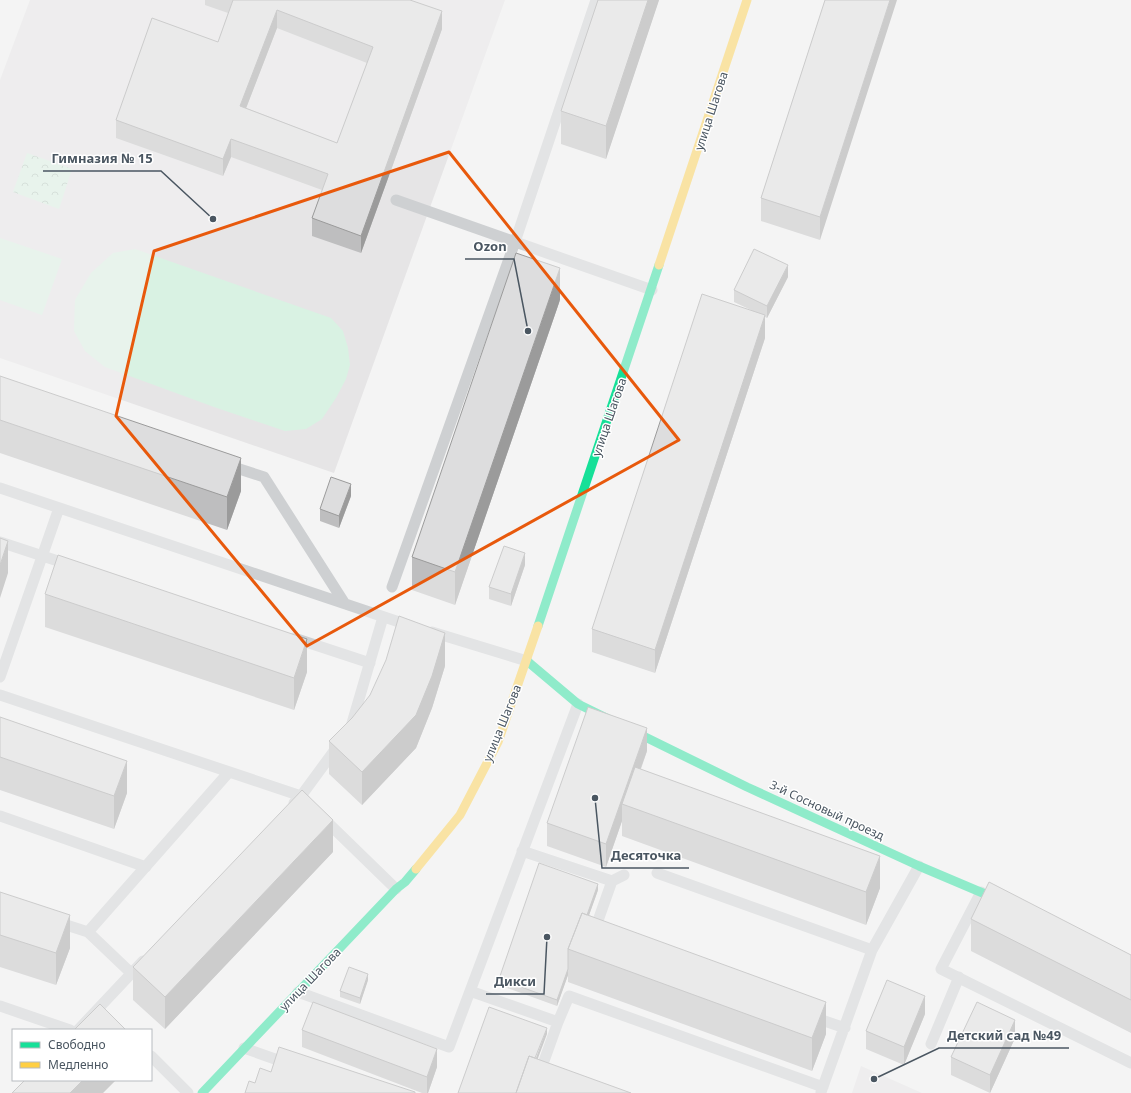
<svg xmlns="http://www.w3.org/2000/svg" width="1131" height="1093" font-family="'Noto Sans',sans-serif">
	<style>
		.education { fill: #e6e5e6 }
		.green { fill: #d9f2e3 }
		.park { fill: url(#park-crowns) }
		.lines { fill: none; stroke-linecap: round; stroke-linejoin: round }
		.lane { stroke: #ced0d2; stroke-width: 11 }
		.fast { stroke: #16e098; stroke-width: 9 }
		.slow { stroke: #ffcf43; stroke-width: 9 }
		.wall { fill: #bebebf; fill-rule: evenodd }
		.shaded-wall { fill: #9b9b9b }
		.building { fill: #ddddde; stroke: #9b9b9b; fill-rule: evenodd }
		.marked { fill: none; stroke: #e8590c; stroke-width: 3; stroke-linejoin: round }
		.labels { text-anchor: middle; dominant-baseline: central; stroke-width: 3; stroke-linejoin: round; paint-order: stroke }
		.street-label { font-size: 12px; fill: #4a5661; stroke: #fff }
		.leader { fill: none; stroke: #4a5661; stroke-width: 1.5 }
		.callout-dot { fill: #4a5661; stroke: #fff; stroke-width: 1.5 }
		.callout-label { font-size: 13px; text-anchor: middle; font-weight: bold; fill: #4a5661; stroke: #fff; stroke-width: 3; stroke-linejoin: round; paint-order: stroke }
	</style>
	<defs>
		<pattern id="park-crowns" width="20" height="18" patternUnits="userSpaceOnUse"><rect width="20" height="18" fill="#d9f2e3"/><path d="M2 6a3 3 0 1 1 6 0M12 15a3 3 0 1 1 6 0" fill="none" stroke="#b2c7bb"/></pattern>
	</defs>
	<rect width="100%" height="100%" fill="#f4f4f4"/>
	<path class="education" d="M30,0H505L334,473L0,358V80Z
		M861,1066L922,1093H852Z"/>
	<path class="green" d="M0,238L62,259L42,315L0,300Z
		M135,249L331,318L343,331L348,348L350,365L346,379L336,398L322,419L306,429L285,431L214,407L105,367L85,351L74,331L75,300L91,273L113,253Z"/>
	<path class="park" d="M27,153L72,169L59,209L13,192Z"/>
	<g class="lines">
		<path class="lane" d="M396,200L652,290
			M227,465L264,477L345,604
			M0,488L411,626
			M0,542L70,565
			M392,587L515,242L596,0
			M432,632L527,661
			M294,638L370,663
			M0,677L59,508
			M0,695L301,796L305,800
			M350,730L383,617
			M294,803L301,796L337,747
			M0,816L146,867
			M323,818L396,889
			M522,851L612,881L594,932
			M657,873L872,950
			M612,881L624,875
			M981,892L941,969L1131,1063
			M57,922L88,932L131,973
			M88,932L229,772
			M470,991L558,1022L539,1075
			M298,992L449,1047L578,704
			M0,1006L70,1030
			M813,1017L845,1028
			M558,1022L569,996L823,1087
			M78,1030L143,961
			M931,1044L959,977
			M244,1048L289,1064
			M151,1056L188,1093
			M821,1092L872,950L919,866"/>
		<path class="fast" d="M538,626L659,265
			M527,661L578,704L747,787L919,866L1011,905
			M202,1093L396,889L405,882L416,869"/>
		<path class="slow" d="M659,265L747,0
			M416,869L460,815L498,742L538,626"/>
	</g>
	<path class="wall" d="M205,0H410L442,29L361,253L312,236V218L322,190L231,157L223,176L116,138V120L218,42L228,13L205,5ZM277,28L367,63L337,143L246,108Z
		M598,0H659L606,159L561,144V111Z
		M825,0L820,240L761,221V198Z
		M788,277L767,318L765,317V338L655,673L592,652V629L751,310L734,302V290Z
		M560,300L455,605L412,590V557Z
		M0,376L241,491L227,530L0,453Z
		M351,496L339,528L320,521V509Z
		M525,565L511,606L489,599V587Z
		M45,594L307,672L294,710L45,627Z
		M445,666L432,708L416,748L362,805L329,774V741Z
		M0,717L127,793L114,829L0,790Z
		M647,751L641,769L880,888L866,925L622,836V821L606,867L547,846V823Z
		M333,852L165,1029L133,1000V967Z
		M598,890L589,915L826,1034L812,1071L568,982V975L557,1006L499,985V979Z
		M0,892L70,948L56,985L0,967Z
		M971,919L1131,955V1033L971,951Z
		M368,980L360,1004L340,997V991Z
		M925,1014L904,1065L866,1049V1031Z
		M302,1030L437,1067L428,1093H422L302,1047Z
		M1015,1038L990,1093L951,1075V1057Z"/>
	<path class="shaded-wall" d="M648,0H659L606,159V126Z
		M890,0H897L820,240V217Z
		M277,10V28L240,124V106Z
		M442,11V29L361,253V236Z
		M231,139V157L223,176V159Z
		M788,265V277L767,318V306Z
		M560,268V300L455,605V572Z
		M765,315V338L655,673V650Z
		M241,458V491L227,530V497Z
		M351,484V496L339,528V516Z
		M8,541V573L0,598V565Z
		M525,553V565L511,606V594Z
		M445,633V666L432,708L416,748L362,805V772Z
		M307,639V672L294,710V678Z
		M647,728V751L627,806L622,804V821L606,867V844Z
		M127,761V793L114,829V796Z
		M333,820V852L165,1029V997Z
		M880,856V888L866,925V892Z
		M598,884V890L576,952H574Z
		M70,915V948L56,985V953Z
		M568,969V975L557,1006V1000Z
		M368,974V980L360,1004V998Z
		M925,996V1014L904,1065V1047Z
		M826,1002V1034L812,1071V1038Z
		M1015,1020V1038L990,1093V1075Z
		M547,1028V1034L525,1093H523Z
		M437,1049V1067L428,1093H427V1077Z
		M83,1080H116L103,1093H70Z"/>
	<path class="building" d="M233,0H410L442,11L361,236L312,218L328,174L231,139L223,159L116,120L152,18L218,42ZM277,10L373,47L337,143L240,106Z
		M598,0H648L606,126L561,111Z
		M825,0H890L820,217L761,198Z
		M754,249L788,265L767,306L734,290Z
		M516,253L560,268L455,572L412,557Z
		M702,294L765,315L655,650L592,629Z
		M0,376L241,458L227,497L0,420Z
		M331,477L351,484L339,516L320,509Z
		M0,538L8,541L0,565Z
		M504,546L525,553L511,594L489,587Z
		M58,555L307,639L294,678L45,594Z
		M399,616L445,633L432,676L416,715L362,772L329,741L352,718L370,695L386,660Z
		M588,707L647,728L606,844L547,823Z
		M0,717L127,761L114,796L0,757Z
		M635,767L880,856L866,892L622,804Z
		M302,790L333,820L165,997L133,967Z
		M539,863L598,884L587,915L582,913L568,949V969L557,1000L499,979Z
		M989,882L1131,955V1000L971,919Z
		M0,892L70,915L56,953L0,935Z
		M582,913L826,1002L812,1038L568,949Z
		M349,967L368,974L360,998L340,991Z
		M887,980L925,996L904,1047L866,1031Z
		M313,1002L437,1049L427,1077L302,1030Z
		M977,1002L1015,1020L990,1075L951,1057Z
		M100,1004L126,1030H74Z
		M489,1007L547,1028L535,1058L529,1056L516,1093H458Z
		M279,1047L415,1092V1093H245L249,1081L255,1083L260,1068L271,1072Z
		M529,1056L631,1093H516Z
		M25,1080H83L70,1093H12Z"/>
	<path d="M0 0H1131V1093H0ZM449,152L679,440L307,646L116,416L154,251Z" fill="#f4f4f4" fill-opacity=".55" fill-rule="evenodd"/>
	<path class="marked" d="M449,152L679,440L307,646L116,416L154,251Z"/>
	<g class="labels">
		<g class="street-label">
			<text transform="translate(711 111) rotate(-72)">улица Шагова</text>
			<text transform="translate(609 417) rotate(-71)">улица Шагова</text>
			<text transform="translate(502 723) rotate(-68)">улица Шагова</text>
			<text transform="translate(827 810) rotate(25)">3-й Сосновый проезд</text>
			<text transform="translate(310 979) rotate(-46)">улица Шагова</text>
		</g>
	</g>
	<path class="leader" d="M213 219L161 171H43M528 331L514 259H465M595 798L602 868H689M547 937L544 994H486M874 1079L939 1048H1069"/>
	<g class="callout-dot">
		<circle cx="213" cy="219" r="4"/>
		<circle cx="528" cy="331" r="4"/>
		<circle cx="595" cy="798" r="4"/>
		<circle cx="547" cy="937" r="4"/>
		<circle cx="874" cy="1079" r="4"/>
	</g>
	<g class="callout-label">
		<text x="102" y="163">Гимназия № 15</text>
		<text x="490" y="251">Ozon</text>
		<text x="646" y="860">Десяточка</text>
		<text x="515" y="986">Дикси</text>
		<text x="1004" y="1040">Детский сад №49</text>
	</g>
	<rect x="12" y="1029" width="140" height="52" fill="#ffffff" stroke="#b7bbc0"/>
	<rect x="20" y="1042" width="20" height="6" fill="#16e098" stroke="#b7bbc0"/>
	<text x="48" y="1049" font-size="12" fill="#4a5661">Свободно</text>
	<rect x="20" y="1062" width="20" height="6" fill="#ffcf43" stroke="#b7bbc0"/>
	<text x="48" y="1069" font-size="12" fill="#4a5661">Медленно</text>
</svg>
